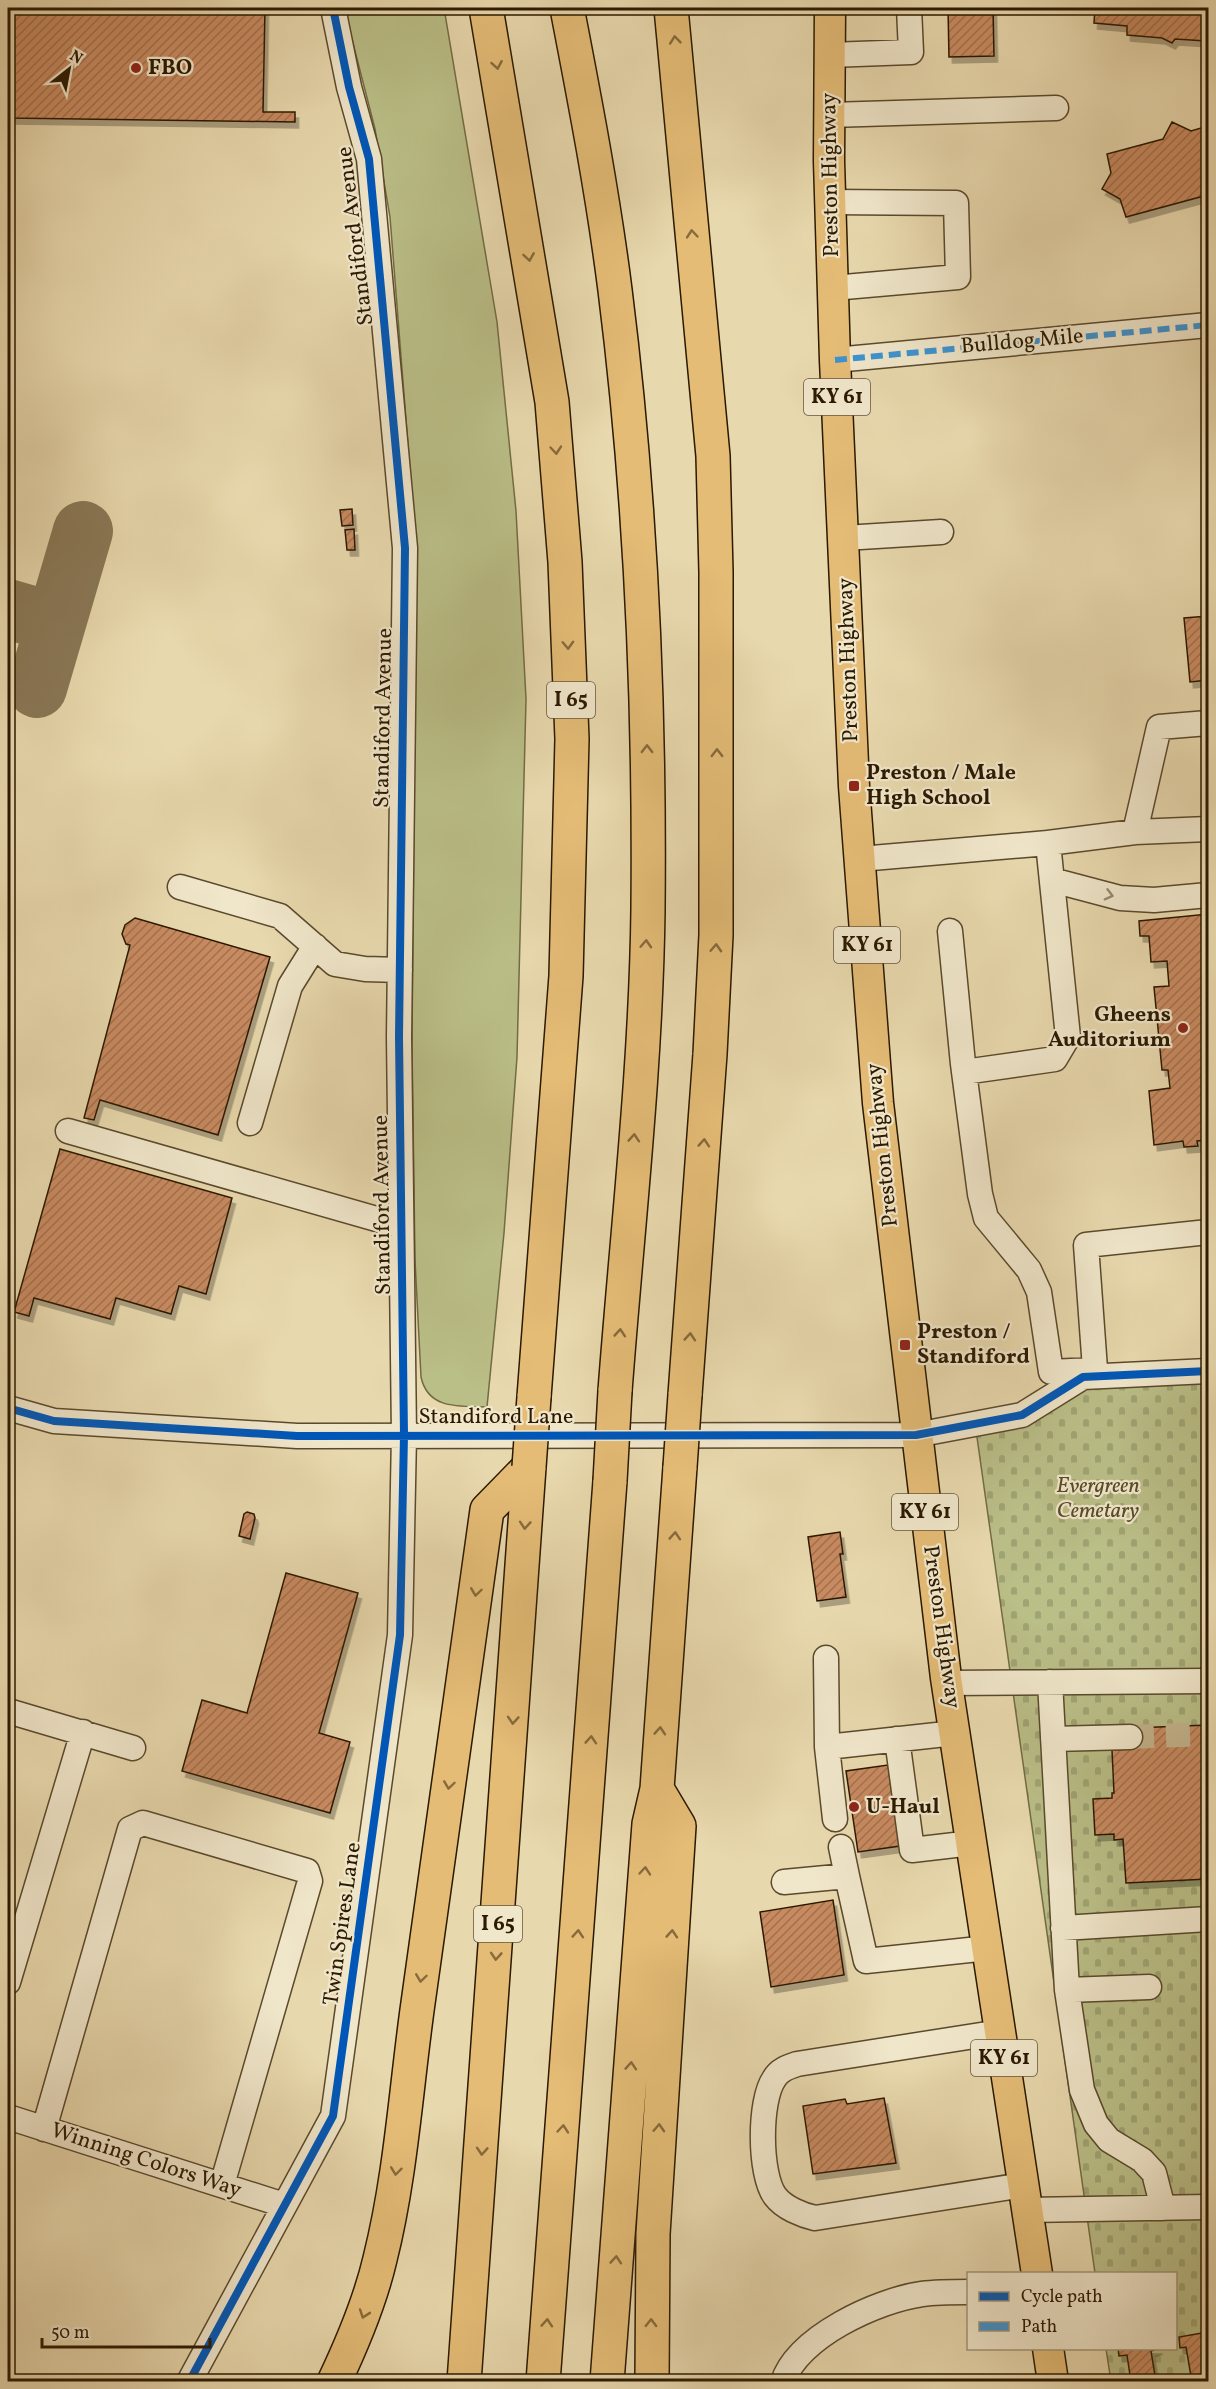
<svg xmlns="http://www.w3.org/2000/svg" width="1216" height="2389" font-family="Vollkorn,serif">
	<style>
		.grass { fill: #babe87; stroke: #726c44; stroke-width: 1.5 }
		.cemetery { fill: url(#cemetery-stones); stroke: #726c44; stroke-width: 1.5 }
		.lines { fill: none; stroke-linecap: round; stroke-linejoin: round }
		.taxiway { stroke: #8a7857; stroke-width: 60 }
		.building { fill: url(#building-hatch); stroke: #2b1901; stroke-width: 1.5; filter: url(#shadow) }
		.minor-tunnel { stroke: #c2b28b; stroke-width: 24; stroke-dasharray: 24 12; stroke-linecap: butt }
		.minor-casing { stroke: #5a492c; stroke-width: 27 }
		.major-casing { stroke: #2b1901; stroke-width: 33 }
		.highway-casing { stroke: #2b1901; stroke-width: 36 }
		.minor { stroke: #f0e6ca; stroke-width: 24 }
		.major { stroke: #e4bc76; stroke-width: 30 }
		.highway { stroke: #e4bc76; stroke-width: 33 }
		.highway-bridge-casing { stroke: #2b1901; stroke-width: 36; stroke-linecap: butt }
		.highway-bridge { stroke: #e4bc76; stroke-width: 33 }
		.quiet { stroke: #3c93d0; stroke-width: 6; stroke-dasharray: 12 6; stroke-linecap: butt }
		.cycleway-casing { stroke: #f0e6ca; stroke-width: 11 }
		.cycleway { stroke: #0057b8; stroke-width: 8 }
		.oneway { stroke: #886a3c }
		.oneway2 { stroke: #978a70 }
		.poi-dot { fill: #8f2418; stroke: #f0e6ca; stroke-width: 2 }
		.labels { text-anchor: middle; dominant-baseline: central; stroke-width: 4.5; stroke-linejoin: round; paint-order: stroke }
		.shield { fill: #f0e6ca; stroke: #66563d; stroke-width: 1.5 }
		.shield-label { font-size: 21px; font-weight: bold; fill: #2b1901 }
		.poi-label { font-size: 22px; font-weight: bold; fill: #2b1901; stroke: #f0e6ca; text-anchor: start }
		.street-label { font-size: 22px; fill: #2b1901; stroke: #f0e6ca }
		.park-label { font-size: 22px; font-style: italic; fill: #564b29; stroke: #f0e6ca }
	</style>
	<defs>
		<pattern id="cemetery-stones" width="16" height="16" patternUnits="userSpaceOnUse" patternTransform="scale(1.5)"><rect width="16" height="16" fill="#babe87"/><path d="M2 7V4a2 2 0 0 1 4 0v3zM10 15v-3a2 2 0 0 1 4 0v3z" fill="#a0a373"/></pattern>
		<pattern id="building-hatch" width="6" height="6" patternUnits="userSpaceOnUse" patternTransform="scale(1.5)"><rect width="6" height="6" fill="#c88a61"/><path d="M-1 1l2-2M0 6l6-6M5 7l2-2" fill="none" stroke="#a3704e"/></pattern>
		<filter id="shadow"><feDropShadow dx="3.5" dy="6" stdDeviation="0" flood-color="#0004"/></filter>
	</defs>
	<rect width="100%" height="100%" fill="#e8d8ad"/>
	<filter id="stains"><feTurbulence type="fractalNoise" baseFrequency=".00333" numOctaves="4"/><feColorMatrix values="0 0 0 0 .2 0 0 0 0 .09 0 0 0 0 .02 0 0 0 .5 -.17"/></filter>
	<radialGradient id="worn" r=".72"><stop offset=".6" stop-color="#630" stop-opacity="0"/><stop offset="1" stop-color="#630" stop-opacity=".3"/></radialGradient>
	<path class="grass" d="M344,8H444L497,322L516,511L526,699L517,1057L504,1233L487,1407C460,1406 428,1410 421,1377L415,1260L412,1046L415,685L412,496L390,217L375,129Z"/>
	<path class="cemetery" d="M1208,1371V2381H1111L1106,2349L1176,2348V2274L1095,2273L975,1423L1083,1377Z"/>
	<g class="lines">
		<path class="taxiway" d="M8,609L56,623
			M37,688L83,531"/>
	</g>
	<path class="building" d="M8,8H265L263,112H295V122L8,118Z
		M948,8H993L994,56L949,57Z
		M1095,8H1208V66L1206,41L1175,39L1172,43L1162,38L1127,35V26L1094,23Z
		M1172,122L1191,131L1208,126V206L1204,196L1126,217L1120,199L1102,189L1111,173L1107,154L1163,139Z
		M352,509L353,525L342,526L340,510Z
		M354,529L355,550H347L345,530Z
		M1208,616V680L1190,682L1184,618Z
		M1208,914V1140L1197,1141L1198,1146L1184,1147L1183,1141L1154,1145L1149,1091L1170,1088L1168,1070H1162L1154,987L1169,986L1167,961L1151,962L1149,936H1140L1139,921Z
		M135,918L270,957L218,1135L100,1100L94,1120L84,1118L130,945L126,944L122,934L125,925Z
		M60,1149L232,1198L206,1294L179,1286L171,1314L116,1298L110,1319L34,1298L29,1316L14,1312Z
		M247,1512L254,1514L255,1518L250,1539L239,1536L244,1514Z
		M840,1532L843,1554H840L846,1597L817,1601L808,1537Z
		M286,1573L358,1593L319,1733L350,1742L330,1813L182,1771L202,1700L247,1713Z
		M1208,1725V1879L1126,1883L1123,1839L1114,1840V1834L1095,1835L1093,1799L1112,1798V1793H1114L1112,1750L1133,1749V1728Z
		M888,1765L900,1846L858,1852L846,1771Z
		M833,1900L844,1975L771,1987L760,1912Z
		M884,2098L896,2163L813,2174L803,2106L845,2099L847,2104Z
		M1208,2332V2382H1192L1186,2347L1180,2348L1179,2337Z
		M1118,2348H1159L1151,2351L1156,2382H1131L1127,2355L1119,2356Z"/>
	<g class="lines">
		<path class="minor-tunnel" d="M1130,1737L1208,1734"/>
		<defs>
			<path id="minor" d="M830,55L911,52L909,8
				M830,115L1056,108
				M830,202L956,203L958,277L833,288
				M835,360L1208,325
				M844,538L941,532
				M1135,832L1159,727L1208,723
				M1048,843L1135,832L1208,829
				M860,859L1048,843L1068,1037L1055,1059L964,1072
				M1052,880L1120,898L1154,900L1208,895
				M180,887L280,916L335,964L365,969L400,970
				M950,931L963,1064L980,1194L986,1218L1029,1270L1039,1292L1051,1372L1092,1370
				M250,1123L290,986L315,946
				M68,1131L401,1226
				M1095,1369L1086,1245L1208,1232
				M8,1408L54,1421L297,1436L916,1435L1022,1415L1083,1377L1208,1371
				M826,1658L827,1747
				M1050,1682L1067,1990L1082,2090L1096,2124L1109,2140L1142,2160L1154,2173L1163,2208
				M947,1683L1208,1681
				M8,1711L133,1748
				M897,1739L912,1850L972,1843
				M1053,1739L1130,1737
				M835,1819L827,1747L955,1733
				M841,1847L847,1876
				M784,1882L847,1876L866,1961L988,1948
				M1063,1928L1208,1919
				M8,1982L83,1732
				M1067,1990L1149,1987
				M1000,2032L797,2064C788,2067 779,2070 774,2079C759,2101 759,2174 775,2196C784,2208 802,2215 815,2218L1023,2185
				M8,2117L284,2205
				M44,2129L130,1829L143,1823L307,1871L310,1881L222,2185
				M1027,2210L1208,2207
				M189,2382L333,2116L400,1635L404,1435L399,1037L405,548L369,159L349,87L333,8
				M783,2382C797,2337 878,2300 922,2294C937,2292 953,2292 968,2292"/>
			<path id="major" d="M830,8L829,161L835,360L854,786L878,1103L946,1678L1037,2274
				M1048,2348L1053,2382"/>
			<path id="highway" d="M486,8L552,402L565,562L572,739L566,976L534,1397
				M567,8C585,101 603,195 615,290C641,496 650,703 648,910C646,1070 627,1232 615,1391
				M671,8L713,456L716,572V935L710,1054L685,1395
				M334,2382C353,2342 370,2302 380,2259C401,2175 406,2088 418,2003C441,1839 464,1674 487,1510L529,1467
				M464,2382L529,1467
				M543,2382L610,1481
				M607,2382L649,1824L657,1789L680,1467
				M652,2382L653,2234L679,1826L657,1789"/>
		</defs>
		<use href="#minor" class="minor-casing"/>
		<use href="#major" class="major-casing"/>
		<use href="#highway" class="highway-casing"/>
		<use href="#minor" class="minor"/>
		<use href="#major" class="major"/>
		<use href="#highway" class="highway"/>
		<defs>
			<path id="highway-bridge" d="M529,1467L534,1397
				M680,1467L685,1395
				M610,1481L615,1391"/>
		</defs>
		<use href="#highway-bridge" class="highway-bridge-casing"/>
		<use href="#highway-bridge" class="highway-bridge"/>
		<path class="quiet" d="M835,360L1208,325"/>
		<defs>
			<path id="cycleway" d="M8,1408L54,1421L297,1436L916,1435L1022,1415L1083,1377L1208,1371
				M189,2382L333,2116L400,1635L404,1435L399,1037L405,548L369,159L349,87L333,8"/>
		</defs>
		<use href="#cycleway" class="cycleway-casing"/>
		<use href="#cycleway" class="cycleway"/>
	</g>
	<defs><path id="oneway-chevron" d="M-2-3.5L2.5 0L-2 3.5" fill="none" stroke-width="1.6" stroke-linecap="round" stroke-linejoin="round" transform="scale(1.5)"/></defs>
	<g class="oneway">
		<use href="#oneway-chevron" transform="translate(675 40) rotate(-96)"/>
		<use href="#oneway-chevron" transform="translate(497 65) rotate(80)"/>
		<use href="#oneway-chevron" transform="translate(692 234) rotate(-95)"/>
		<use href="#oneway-chevron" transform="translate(529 257) rotate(81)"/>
		<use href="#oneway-chevron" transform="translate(556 450) rotate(85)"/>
		<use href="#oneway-chevron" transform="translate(568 645) rotate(88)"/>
		<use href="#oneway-chevron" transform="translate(647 749) rotate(-90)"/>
		<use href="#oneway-chevron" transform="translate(717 753) rotate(-90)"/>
		<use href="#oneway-chevron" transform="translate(646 944) rotate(-87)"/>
		<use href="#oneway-chevron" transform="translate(716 948) rotate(-87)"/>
		<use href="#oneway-chevron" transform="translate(634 1138) rotate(-86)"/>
		<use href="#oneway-chevron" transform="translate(704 1143) rotate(-86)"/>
		<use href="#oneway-chevron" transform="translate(620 1333) rotate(-86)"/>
		<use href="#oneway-chevron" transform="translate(690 1337) rotate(-86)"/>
		<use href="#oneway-chevron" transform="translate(525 1525) rotate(94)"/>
		<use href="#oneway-chevron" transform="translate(675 1536) rotate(-86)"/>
		<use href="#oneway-chevron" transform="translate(476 1592) rotate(98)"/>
		<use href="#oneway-chevron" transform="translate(513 1720) rotate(94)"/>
		<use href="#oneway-chevron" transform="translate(660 1731) rotate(-86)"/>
		<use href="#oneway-chevron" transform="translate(591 1740) rotate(-86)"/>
		<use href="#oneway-chevron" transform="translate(449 1785) rotate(98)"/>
		<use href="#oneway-chevron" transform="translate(645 1871) rotate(-85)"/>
		<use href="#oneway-chevron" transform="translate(578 1934) rotate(-86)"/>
		<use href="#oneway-chevron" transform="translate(672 1934) rotate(-86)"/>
		<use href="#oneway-chevron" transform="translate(496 1956) rotate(94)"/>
		<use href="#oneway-chevron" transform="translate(421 1978) rotate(98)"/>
		<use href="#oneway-chevron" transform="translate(631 2066) rotate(-86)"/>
		<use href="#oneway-chevron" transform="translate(659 2128) rotate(-87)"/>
		<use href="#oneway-chevron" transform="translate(563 2129) rotate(-85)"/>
		<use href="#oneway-chevron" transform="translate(482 2151) rotate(94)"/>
		<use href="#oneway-chevron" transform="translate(396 2171) rotate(97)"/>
		<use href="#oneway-chevron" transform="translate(616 2260) rotate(-86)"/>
		<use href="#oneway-chevron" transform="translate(364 2314) rotate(109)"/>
		<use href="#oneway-chevron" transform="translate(547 2323) rotate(-86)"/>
		<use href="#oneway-chevron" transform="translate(651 2323) rotate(-89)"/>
	</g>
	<use class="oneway2" href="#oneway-chevron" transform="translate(1109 895) rotate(15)"/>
	<g class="poi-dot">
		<circle cx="136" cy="68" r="6"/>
		<rect x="848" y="780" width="12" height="12" rx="3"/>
		<circle cx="1183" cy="1028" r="6"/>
		<rect x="899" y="1339" width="12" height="12" rx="3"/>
		<circle cx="854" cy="1807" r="6"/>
	</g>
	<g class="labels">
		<g class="shield">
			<rect x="804" y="379" width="66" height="36" rx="4.5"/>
			<rect x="547" y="682" width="48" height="36" rx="4.5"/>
			<rect x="834" y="927" width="66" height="36" rx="4.5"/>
			<rect x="892" y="1494" width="66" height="36" rx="4.5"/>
			<rect x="474" y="1906" width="48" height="36" rx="4.5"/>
			<rect x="971" y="2040" width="66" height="36" rx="4.5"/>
		</g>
		<g class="shield-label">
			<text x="837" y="397">KY 61</text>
			<text x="571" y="700">I 65</text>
			<text x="867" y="945">KY 61</text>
			<text x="925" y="1512">KY 61</text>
			<text x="498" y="1924">I 65</text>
			<text x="1004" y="2058">KY 61</text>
		</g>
		<g class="poi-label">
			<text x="148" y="68">FBO</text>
			<text x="866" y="773">Preston / Male<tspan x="866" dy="25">High School</tspan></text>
			<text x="1171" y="1015" text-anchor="end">Gheens<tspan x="1171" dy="25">Auditorium</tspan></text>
			<text x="917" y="1332">Preston /<tspan x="917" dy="25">Standiford</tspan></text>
			<text x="866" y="1807">U-Haul</text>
		</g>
		<g class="street-label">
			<text transform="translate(831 175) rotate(-91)">Preston Highway</text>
			<text transform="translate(356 236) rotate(-97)">Standiford Avenue</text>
			<text transform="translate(1022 342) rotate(-5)">Bulldog Mile</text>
			<text transform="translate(849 660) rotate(-92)">Preston Highway</text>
			<text transform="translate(384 718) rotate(-89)">Standiford Avenue</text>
			<text transform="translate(883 1145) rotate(-96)">Preston Highway</text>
			<text transform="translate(383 1205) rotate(-91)">Standiford Avenue</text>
			<text x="496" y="1417">Standiford Lane</text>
			<text transform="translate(941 1627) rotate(82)">Preston Highway</text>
			<text transform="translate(343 1924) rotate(-82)">Twin Spires Lane</text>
			<text transform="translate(146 2161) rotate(18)">Winning Colors Way</text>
		</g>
		<g class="park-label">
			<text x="1098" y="1486">Evergreen<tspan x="1098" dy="25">Cemetary</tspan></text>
		</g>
	</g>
	<rect width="1216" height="2389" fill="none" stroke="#e8d8ad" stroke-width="30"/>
	<rect x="9" y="9" width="1198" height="2371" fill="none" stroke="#2b1901" stroke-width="3"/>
	<rect x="15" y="15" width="1186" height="2359" fill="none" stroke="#2b1901" stroke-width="1.5"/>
	<rect x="967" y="2272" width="210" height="78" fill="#f0e6ca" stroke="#a1947a" stroke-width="1.5"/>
	<rect x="979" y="2292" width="30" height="9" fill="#0057b8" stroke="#a1947a" stroke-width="1.5"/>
	<text x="1021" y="2302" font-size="18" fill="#2b1901">Cycle path</text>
	<rect x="979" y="2322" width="30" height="9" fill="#3c93d0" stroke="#a1947a" stroke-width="1.5"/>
	<text x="1021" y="2332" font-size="18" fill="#2b1901">Path</text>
	<g transform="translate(69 69) rotate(31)" stroke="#f0e6ca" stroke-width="4.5" paint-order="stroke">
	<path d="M0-4.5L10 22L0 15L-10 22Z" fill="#2b1901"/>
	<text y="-9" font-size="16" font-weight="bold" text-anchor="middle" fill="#2b1901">N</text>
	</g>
	<path d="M42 2338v9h168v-9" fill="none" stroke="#2b1901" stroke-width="3"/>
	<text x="51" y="2338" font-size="18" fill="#2b1901" stroke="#f0e6ca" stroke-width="4.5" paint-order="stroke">50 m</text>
	<rect width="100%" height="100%" filter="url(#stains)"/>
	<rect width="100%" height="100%" fill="url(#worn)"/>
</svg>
